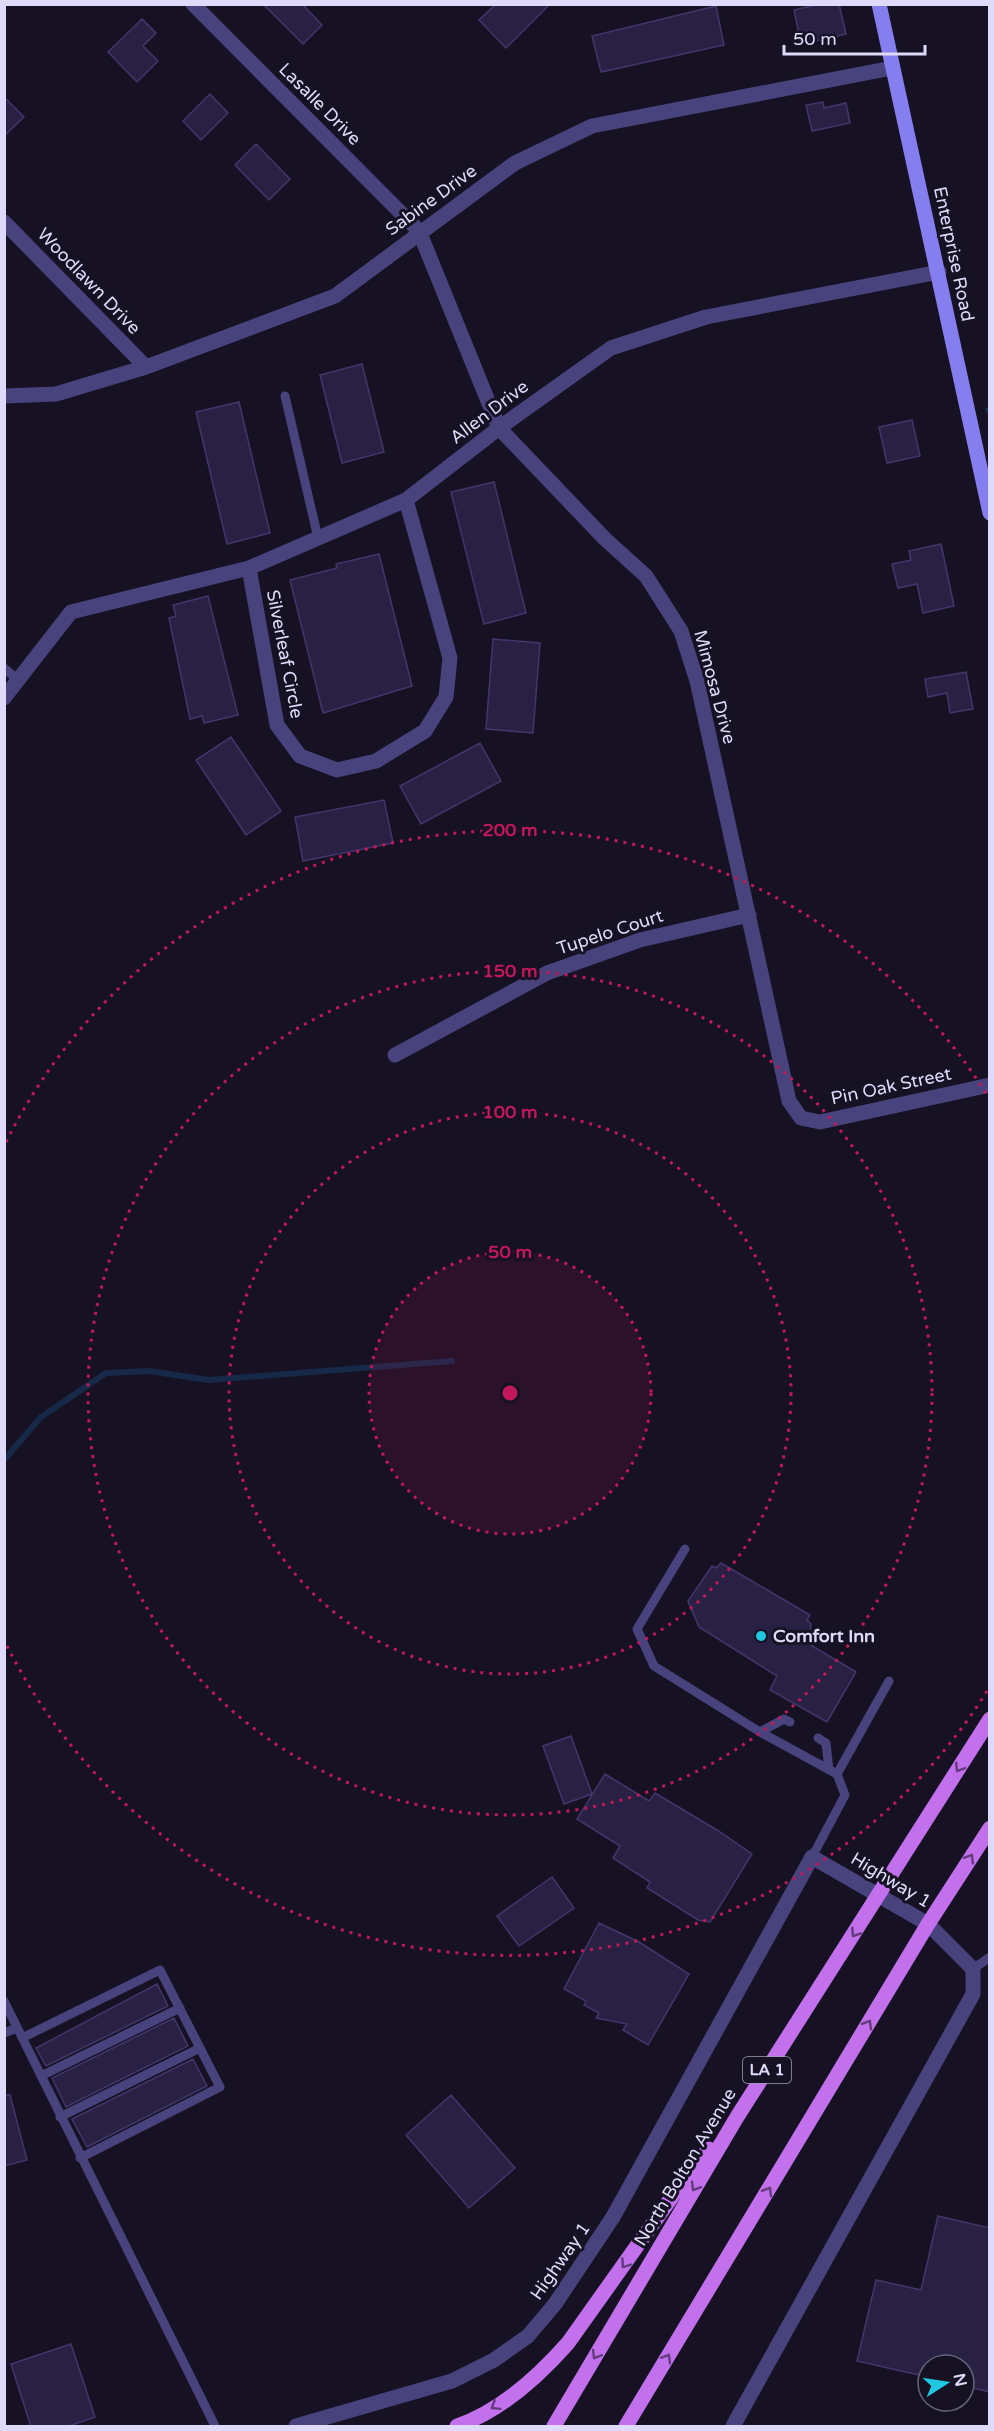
<svg xmlns="http://www.w3.org/2000/svg" width="994" height="2431" font-family="'Varela Round',sans-serif">
	<style>
		.lines { fill: none; stroke-linecap: round; stroke-linejoin: round }
		.stream { stroke: #172948; stroke-width: 6 }
		.building { fill: #292143; stroke: #42366c; stroke-width: 1.5 }
		.lane { stroke: #48437d; stroke-width: 9 }
		.street { stroke: #48437d; stroke-width: 15 }
		.secondary { stroke: #857eee; stroke-width: 15 }
		.primary { stroke: #c270ec; stroke-width: 15 }
		.oneway { stroke: #633c7e }
		.ring { fill: none; stroke: #c2185b; stroke-width: 3; stroke-dasharray: 3 6 }
		.poi-dot { fill: #20c7e1; stroke: #161224; stroke-width: 2 }
		.labels { text-anchor: middle; dominant-baseline: central; stroke-width: 6; stroke-linejoin: round; paint-order: stroke }
		.shield { fill: #161224; stroke: #a39eba; stroke-width: 1.5 }
		.shield-label { font-size: 16px; font-weight: bold; fill: #dfdafa }
		.street-label { font-size: 18px; fill: #dfdafa; stroke: #161224 }
		.poi-label { font-size: 18px; font-weight: bold; fill: #dfdafa; stroke: #161224; text-anchor: start }
		.centre { fill: #c2185b; stroke: #161224; stroke-width: 3 }
		.ring-label { font-size: 18px; text-anchor: middle; font-weight: bold; fill: #c2185b; stroke: #161224; stroke-width: 6; stroke-linejoin: round; paint-order: stroke }
	</style>
	<rect width="100%" height="100%" fill="#161224"/>
	<g class="lines">
		<path class="stream" d="M988,410H990
			M4,1460L41,1417L106,1373L149,1371L209,1380L452,1361"/>
	</g>
	<path class="building" d="M263,4H302L322,25L303,44Z
		M550,4L506,48L479,20L495,5Z
		M820,4H839L846,34L801,44L794,10Z
		M716,6L724,45L601,72L592,36Z
		M142,19L156,33L143,46L158,61L137,82L108,52Z
		M210,94L228,113L201,140L183,121Z
		M4,97L24,117L4,136Z
		M823,102L824,108L846,103L850,123L812,131L806,105Z
		M256,144L290,179L269,200L235,165Z
		M362,364L384,452L342,463L320,375Z
		M239,402L270,533L227,544L196,412Z
		M912,420L920,456L887,463L879,427Z
		M494,482L526,613L484,624L451,492Z
		M941,544L954,606L923,613L917,584L898,588L892,564L911,560L909,551Z
		M379,554L412,686L323,713L290,580L337,568L336,564Z
		M208,596L238,715L204,723L202,716L190,719L169,618L176,616L173,605Z
		M493,639L540,643L533,733L486,729Z
		M966,672L973,709L950,713L947,693L928,697L925,679Z
		M231,737L281,811L246,835L196,760Z
		M480,743L501,781L421,824L400,786Z
		M384,800L393,843L303,861L295,817Z
		M721,1563L810,1615L807,1620L811,1624L809,1644L856,1672L827,1722L770,1690L777,1676L699,1627L688,1601L712,1566L716,1568Z
		M571,1736L592,1794L564,1804L543,1746Z
		M605,1774L649,1801L655,1793L717,1830L752,1854L710,1922L698,1920L647,1888L650,1882L613,1858L620,1846L577,1819Z
		M552,1877L574,1908L519,1946L497,1916Z
		M599,1923L639,1942L689,1974L648,2045L623,2030L627,2024L596,2018L599,2013L584,2005L586,2001L564,1989Z
		M157,1984L168,2006L46,2066L36,2048Z
		M174,2018L188,2046L66,2107L52,2078Z
		M193,2059L207,2086L87,2147L72,2119Z
		M4,2095H10L27,2160L4,2166Z
		M451,2095L515,2168L469,2208L406,2135Z
		M938,2216L990,2228V2392L964,2386V2365H928V2377L857,2361L876,2280L921,2290Z
		M71,2344L95,2417L66,2427H31L11,2364Z"/>
	<g class="lines">
		<path class="lane" d="M285,396L318,538
			M4,668L18,680
			M685,1549L637,1629L654,1666L760,1732L837,1774
			M760,1732L784,1719L790,1722
			M818,1738L826,1743L829,1770
			M812,1857L845,1795L837,1774L889,1681
			M973,1969L990,1957
			M4,2001L215,2426
			M4,2033L17,2028
			M22,2038L160,1970L220,2087L80,2158
			M41,2076L180,2008
			M60,2117L200,2048"/>
		<path class="street" d="M193,4L419,231L499,428L605,539L646,576L681,631L697,681L789,1101L801,1118L820,1122L990,1085
			M4,222L146,367
			M4,396L56,394L146,367L335,296L515,163L592,126L892,68
			M249,568L277,725L300,756L337,770L376,761L425,731L446,697L450,658L406,500
			M4,698L71,612L249,568L406,500L499,428L611,348L706,317L939,272
			M395,1055L547,973L640,940L749,915
			M296,2426L452,2381L494,2360L528,2336L555,2304L613,2217L812,1857L928,1924L973,1969V1994L733,2426"/>
		<path class="secondary" d="M879,4L990,513"/>
		<path class="primary" d="M457,2426C501,2411 538,2377 568,2343L691,2170L709,2149
			M554,2426L737,2117L990,1719
			M626,2426L928,1924L990,1828"/>
	</g>
	<defs><path id="oneway-chevron" d="M-2-3.5L2.5 0L-2 3.5" fill="none" stroke-width="1.6" stroke-linecap="round" stroke-linejoin="round" transform="scale(1.5)"/></defs>
	<g class="oneway">
		<use href="#oneway-chevron" transform="translate(959 1768) rotate(122)"/>
		<use href="#oneway-chevron" transform="translate(970 1858) rotate(-58)"/>
		<use href="#oneway-chevron" transform="translate(855 1933) rotate(123)"/>
		<use href="#oneway-chevron" transform="translate(868 2024) rotate(-59)"/>
		<use href="#oneway-chevron" transform="translate(695 2187) rotate(121)"/>
		<use href="#oneway-chevron" transform="translate(768 2191) rotate(-59)"/>
		<use href="#oneway-chevron" transform="translate(625 2264) rotate(125)"/>
		<use href="#oneway-chevron" transform="translate(596 2355) rotate(121)"/>
		<use href="#oneway-chevron" transform="translate(667 2358) rotate(-59)"/>
		<use href="#oneway-chevron" transform="translate(495 2406) rotate(148)"/>
	</g>
	<circle cx="510" cy="1393" r="141" fill="#c2185b" fill-opacity=".12"/>
	<g class="ring">
		<circle cx="510" cy="1393" r="141"/>
		<circle cx="510" cy="1393" r="281"/>
		<circle cx="510" cy="1393" r="422"/>
		<path d="M987 1691A563 563 0 0 1 6 1644M6 1142A563 563 0 0 1 987 1095"/>
	</g>
	<circle class="poi-dot" cx="761" cy="1636" r="6"/>
	<g class="labels">
		<rect class="shield" x="743" y="2057" width="48" height="26" rx="4.5"/>
		<g class="shield-label">
			<text x="767" y="2070">LA 1</text>
		</g>
		<g class="street-label">
			<text transform="translate(320 104) rotate(45)">Lasalle Drive</text>
			<text transform="translate(431 200) rotate(-36)">Sabine Drive</text>
			<text transform="translate(954 254) rotate(78)">Enterprise Road</text>
			<text transform="translate(89 281) rotate(46)">Woodlawn Drive</text>
			<text transform="translate(489 412) rotate(-37)">Allen Drive</text>
			<text transform="translate(285 654) rotate(79)">Silverleaf Circle</text>
			<text transform="translate(715 687) rotate(75)">Mimosa Drive</text>
			<text transform="translate(610 932) rotate(-18)">Tupelo Court</text>
			<text transform="translate(891 1086) rotate(-12)">Pin Oak Street</text>
			<text transform="translate(891 1880) rotate(31)">Highway 1</text>
			<text transform="translate(685 2167) rotate(-59)">North Bolton Avenue</text>
			<text transform="translate(560 2261) rotate(-55)">Highway 1</text>
		</g>
		<g class="poi-label">
			<text x="773" y="1636">Comfort Inn</text>
		</g>
	</g>
	<circle cx="510" cy="1393" r="9" class="centre"/>
	<g class="ring-label">
		<text x="510" y="836">200 m</text>
		<text x="510" y="977">150 m</text>
		<text x="510" y="1118">100 m</text>
		<text x="510" y="1258">50 m</text>
	</g>
	<rect width="994" height="2431" fill="none" stroke="#dfdafa" stroke-width="12"/>
	<g transform="translate(946 2383) rotate(78)"><circle r="28" fill="#161224" stroke="#66627a" stroke-width="1.5"/>
	<path d="M0-4.5L10 22L0 15L-10 22Z" fill="#20c7e1"/>
	<text y="-9" font-size="16" font-weight="bold" text-anchor="middle" fill="#dfdafa">N</text>
	</g>
	<path d="M784 45v9h141v-9" fill="none" stroke="#dfdafa" stroke-width="3"/>
	<text x="793" y="45" font-size="18" fill="#dfdafa" stroke="#161224" stroke-width="4.5" paint-order="stroke">50 m</text>
</svg>
